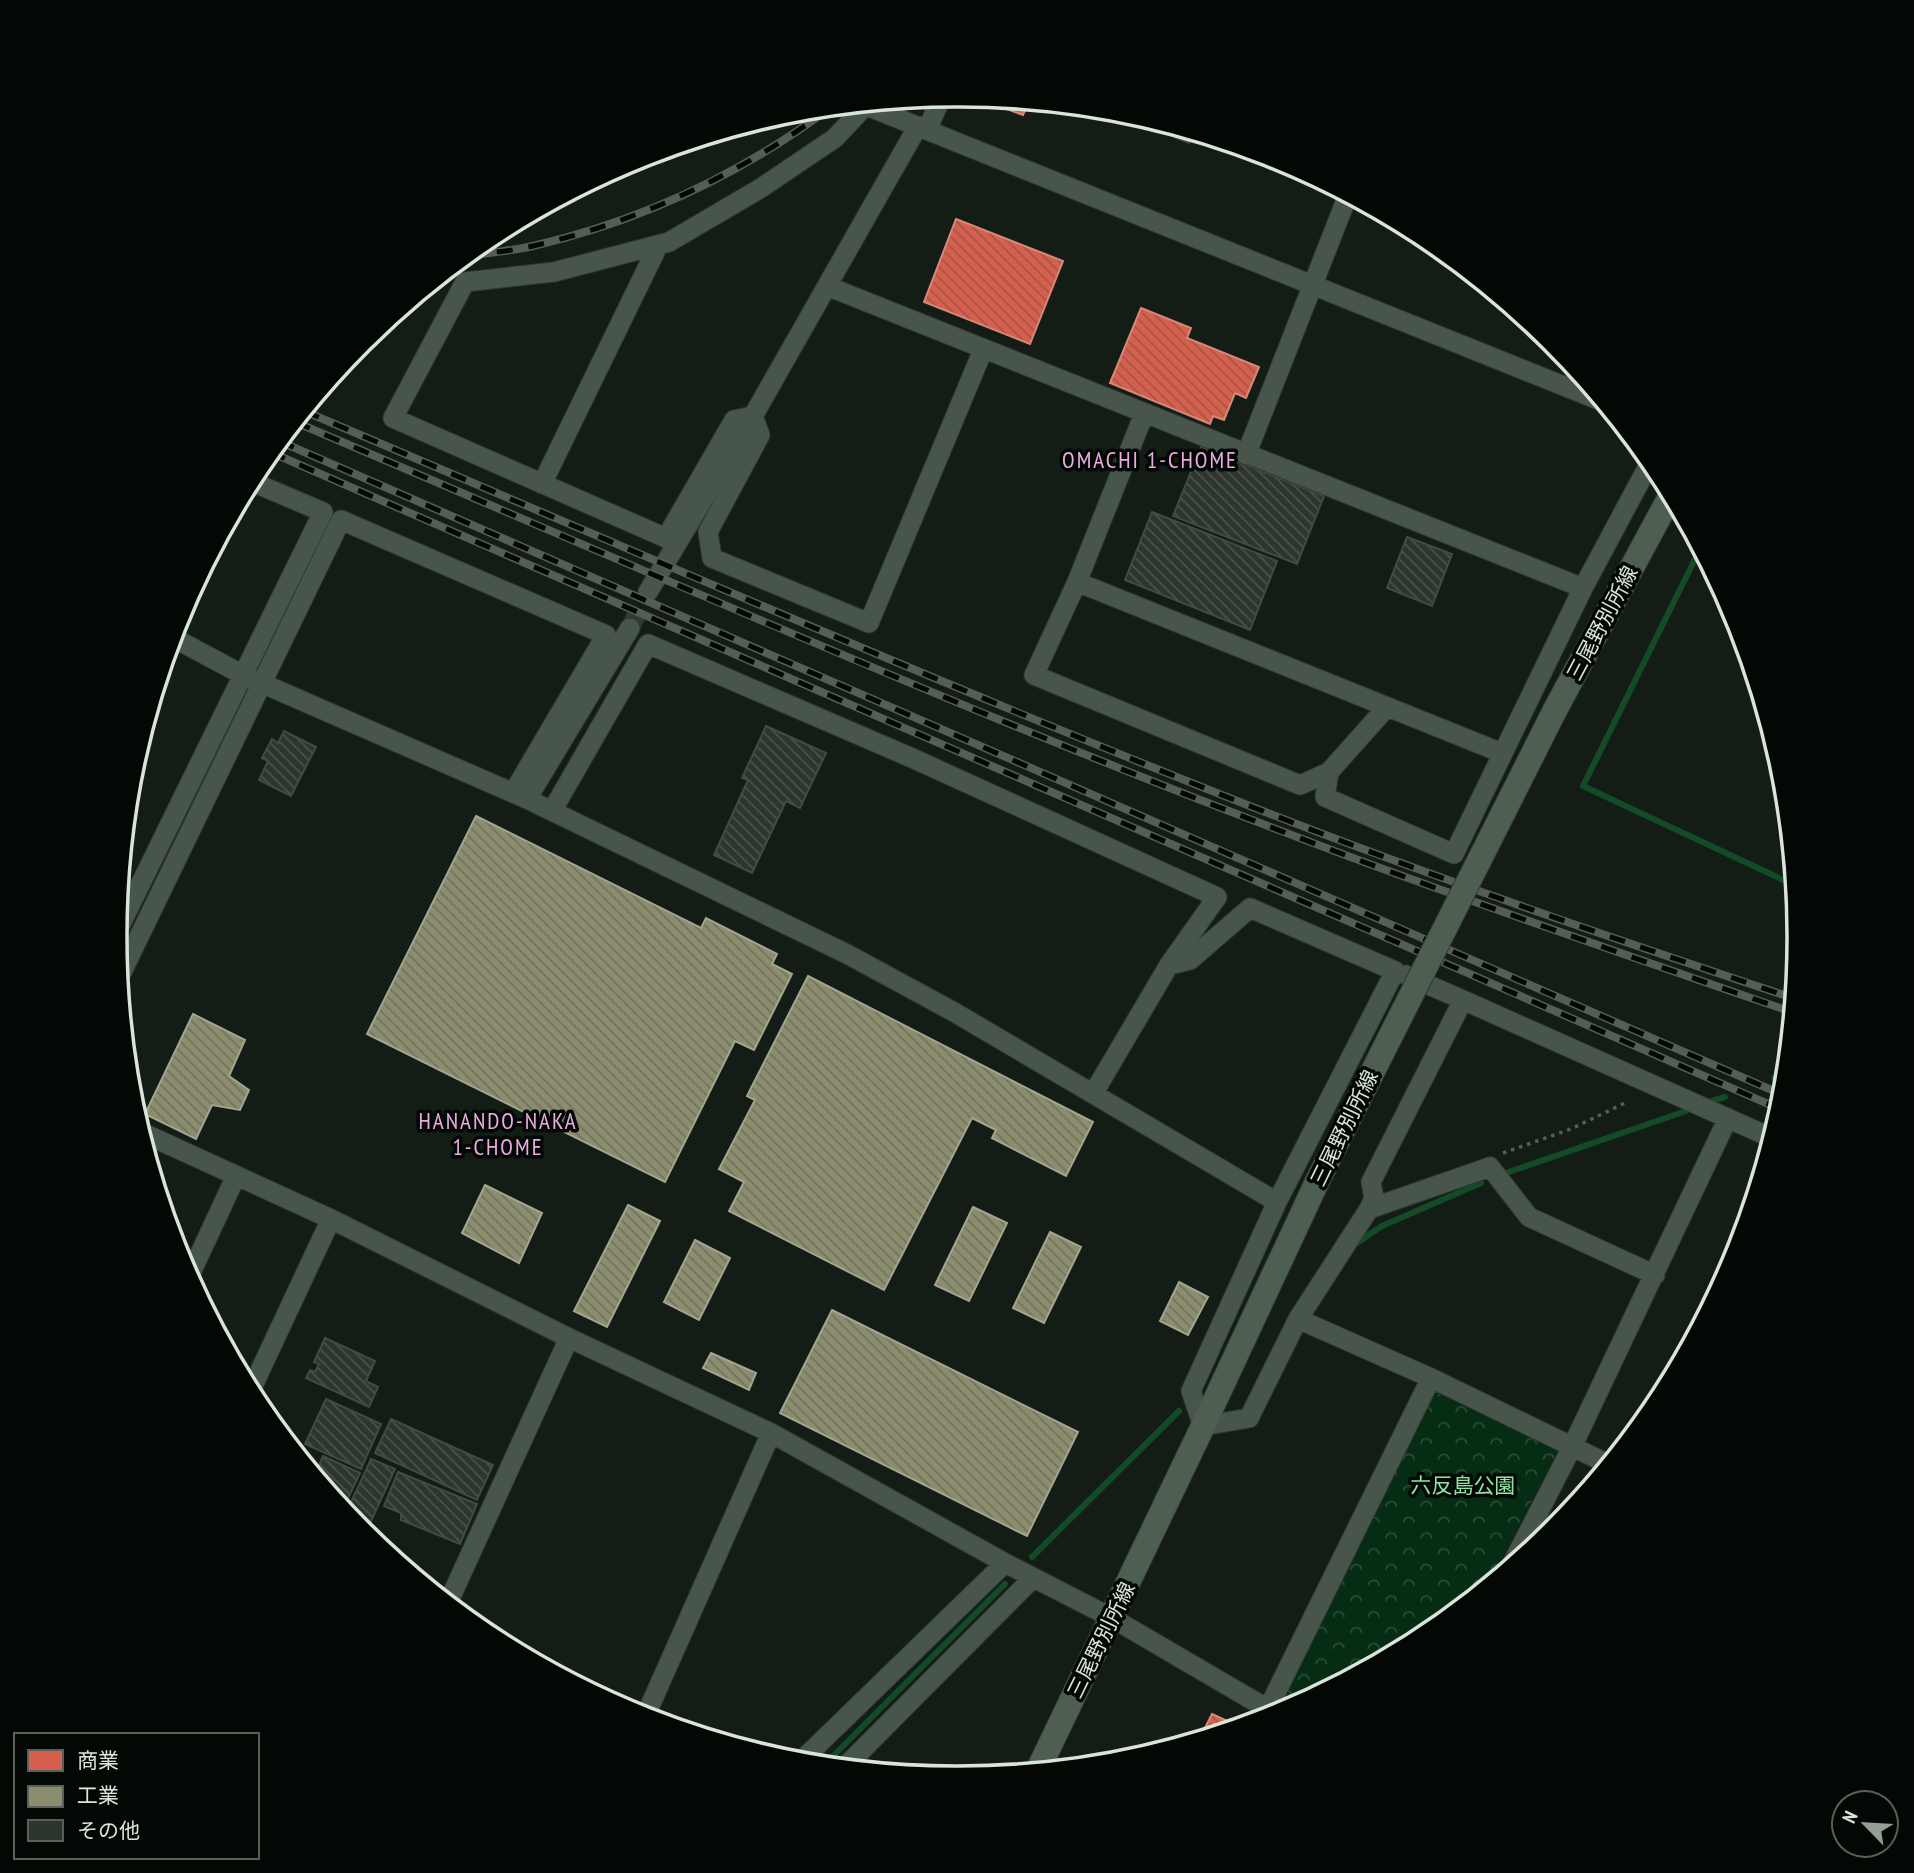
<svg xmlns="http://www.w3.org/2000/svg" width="1914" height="1873" font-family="'PT Sans Narrow','Noto Sans JP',sans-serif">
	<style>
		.forest { fill: url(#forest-crowns) }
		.shops { fill: url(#shops-back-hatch); stroke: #d78878; stroke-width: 2 }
		.industry { fill: url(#industry-back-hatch); stroke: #a3a68f; stroke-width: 2 }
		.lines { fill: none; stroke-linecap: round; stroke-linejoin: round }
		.stream { stroke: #134b27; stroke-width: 6 }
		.building { fill: url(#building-back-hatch); stroke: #424a44; stroke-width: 2 }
		.minor-tunnel { stroke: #313b34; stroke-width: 19; stroke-dasharray: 19 10; stroke-linecap: butt }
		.minor-casing { stroke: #303832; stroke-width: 21 }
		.major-casing { stroke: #303832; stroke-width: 26 }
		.path { stroke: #545f57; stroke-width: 3.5; stroke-dasharray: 3.5 5; stroke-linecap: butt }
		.minor { stroke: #47554b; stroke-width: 19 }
		.major { stroke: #4e5f52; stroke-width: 24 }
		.rail-casing { stroke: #545e56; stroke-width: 8 }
		.rail { stroke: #030804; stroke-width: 5; stroke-dasharray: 16; stroke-linecap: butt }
		.major-bridge-casing { stroke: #303832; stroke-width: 26; stroke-linecap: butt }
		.major-bridge { stroke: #4e5f52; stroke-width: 24 }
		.labels { text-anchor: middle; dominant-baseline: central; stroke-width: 7; stroke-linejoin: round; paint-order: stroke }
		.street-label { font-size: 21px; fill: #d9e4db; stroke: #030804 }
		.park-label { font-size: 21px; fill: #8fe3a4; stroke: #030804 }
		.neighbourhood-label { font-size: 23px; letter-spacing: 2px; fill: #e8aae0; stroke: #030804 }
		.rim { fill: none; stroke: #d9e4db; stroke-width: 3.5 }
	</style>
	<defs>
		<pattern id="forest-crowns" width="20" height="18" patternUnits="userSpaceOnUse" patternTransform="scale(1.75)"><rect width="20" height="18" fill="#062d14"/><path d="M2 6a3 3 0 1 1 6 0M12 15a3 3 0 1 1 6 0" fill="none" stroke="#2a4b36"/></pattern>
		<pattern id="shops-back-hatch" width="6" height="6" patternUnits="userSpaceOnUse" patternTransform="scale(1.75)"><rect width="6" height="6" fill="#d6604d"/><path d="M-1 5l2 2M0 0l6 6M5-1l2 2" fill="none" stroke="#a25649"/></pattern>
		<pattern id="industry-back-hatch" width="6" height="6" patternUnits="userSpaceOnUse" patternTransform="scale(1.75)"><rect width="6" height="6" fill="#8c8c6e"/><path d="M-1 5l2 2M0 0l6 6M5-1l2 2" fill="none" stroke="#72735f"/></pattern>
		<pattern id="building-back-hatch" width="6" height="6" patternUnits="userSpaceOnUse" patternTransform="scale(1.75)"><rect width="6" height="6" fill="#2d352f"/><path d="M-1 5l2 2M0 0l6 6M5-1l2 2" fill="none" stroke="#4b524d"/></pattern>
	</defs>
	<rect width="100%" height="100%" fill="#131d16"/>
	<path class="forest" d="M1433,1391L1558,1450L1489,1584L1424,1637L1289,1709L1278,1704Z"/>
	<path class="shops" d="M1004,99L1029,102L1023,115L1004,108Z
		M956,219L1063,261L1030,344L924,302Z
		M1141,308L1191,328L1187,338L1259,367L1246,398L1235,393L1224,420L1213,416L1210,424L1110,383Z
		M1212,1714L1236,1725L1234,1728L1200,1738Z"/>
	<path class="industry" d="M476,816L701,928L706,918L777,954L772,964L792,974L754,1050L735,1041L665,1182L367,1034Z
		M808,976L1093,1122L1066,1176L992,1138L996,1130L972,1118L884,1290L729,1211L744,1182L719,1169L755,1100L747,1096Z
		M193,1014L245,1040L229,1076L249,1090L240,1110L212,1105L196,1139L145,1114Z
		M485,1185L542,1213L519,1263L462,1233Z
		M628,1205L660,1221L607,1327L574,1311Z
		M973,1207L1007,1223L969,1301L935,1285Z
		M1050,1232L1081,1247L1044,1323L1013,1308Z
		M695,1240L730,1258L699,1320L664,1302Z
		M1179,1282L1208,1297L1188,1335L1160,1321Z
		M832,1310L1078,1432L1027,1536L780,1413Z
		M711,1353L756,1373L749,1390L703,1368Z"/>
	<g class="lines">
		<path class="stream" d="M1700,549L1583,786L1794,885
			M1774,1078L1785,1076
			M1708,1102L1725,1097
			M1503,1174L1686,1111
			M1357,1243L1382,1226L1481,1183
			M1032,1557L1179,1411
			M824,1765L1005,1584"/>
	</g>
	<path class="building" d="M1141,116L1193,133L1189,143L1138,122Z
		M1201,447L1324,496L1297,564L1173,516Z
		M1152,512L1277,561L1250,630L1125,580Z
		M1407,537L1452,554L1432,606L1387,588Z
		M766,726L826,753L800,808L786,801L752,873L714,855L748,780L742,778Z
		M284,731L316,747L291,796L259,780L268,761L262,758L272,739L278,743Z
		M325,1338L375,1361L366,1381L378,1387L369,1407L306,1378L310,1370L315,1372L319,1364L314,1362Z
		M326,1399L381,1424L361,1469L305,1444Z
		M391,1419L493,1465L477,1500L375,1453Z
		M323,1456L360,1473L343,1509L315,1475Z
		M371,1459L395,1469L365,1534L346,1513Z
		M398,1472L477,1504L460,1544L401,1520V1513L384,1506Z"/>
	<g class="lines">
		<path class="minor-tunnel" d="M630,628L648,592"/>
		<defs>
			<path id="minor" d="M862,104L1601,401
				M866,105L835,138L761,188L669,242L554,272L465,282L393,418L666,538L734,420L753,416L760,435L708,532L712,558L869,623L983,350
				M927,130L942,96
				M827,286L1583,588
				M1144,414L1077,582L1034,675L1300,785L1329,772
				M1246,455L1348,195
				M542,484L658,246
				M1077,582L1502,753
				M648,592L753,416L918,126
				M172,637L243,675L527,799L847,954L954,1012L1277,1202L1191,1391L1203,1426L1249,1418L1298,1319L1369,1209L1374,1198L1371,1182L1463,1000L1772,1138
				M1387,707L1329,772L1325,797L1454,854L1583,588L1645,472L1655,466
				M527,799L630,628
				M552,811L648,644L912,758L1217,897L1169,965L1093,1094
				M115,936L323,512L250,481
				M1169,965L1190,960L1250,908L1395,971L1277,1202
				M1406,975L1463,1000
				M119,978L341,520L606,635L513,793
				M141,1132L331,1219L569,1338L771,1433L1005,1563L1112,1618L1278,1715
				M1369,1209L1490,1167L1529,1217L1655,1275
				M189,1277L236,1176
				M1298,1319L1431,1378L1608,1464
				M250,1392L331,1219
				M1511,1566L1572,1447L1728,1118
				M448,1603L569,1338
				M645,1717L771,1433
				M1263,1719L1431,1378
				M799,1763L1005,1563
				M845,1767L1033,1578"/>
			<path id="major" d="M1555,710L1671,495
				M1038,1770L1203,1426L1317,1182"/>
		</defs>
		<use href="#minor" class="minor-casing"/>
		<use href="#major" class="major-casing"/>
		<path class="path" d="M1503,1153L1571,1129L1627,1102"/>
		<use href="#minor" class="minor"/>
		<use href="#major" class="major"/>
		<defs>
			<path id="rail" d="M465,256C488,253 511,251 533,246C641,221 743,173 831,107
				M304,411C620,545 935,682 1255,808C1432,877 1612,938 1793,998
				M295,422C650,572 1003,729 1364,862C1506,914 1649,963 1792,1012
				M279,441L1783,1095
				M270,452L1780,1109"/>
		</defs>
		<use href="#rail" class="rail-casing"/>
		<use href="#rail" class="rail"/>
		<defs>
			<path id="major-bridge" d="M1317,1182L1555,710"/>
		</defs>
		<use href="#major-bridge" class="major-bridge-casing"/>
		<use href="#major-bridge" class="major-bridge"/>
	</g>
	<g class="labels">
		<g class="street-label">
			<text transform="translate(1602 623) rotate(-62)">三尾野別所線</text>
			<text transform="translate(1344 1128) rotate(-64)">三尾野別所線</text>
			<text transform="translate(1101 1640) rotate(-64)">三尾野別所線</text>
		</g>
		<g class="park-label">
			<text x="1463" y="1485">六反島公園</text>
		</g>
		<g class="neighbourhood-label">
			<text x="1150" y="459">OMACHI 1-CHOME</text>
			<text x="498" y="1120">HANANDO-NAKA<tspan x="498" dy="26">1-CHOME</tspan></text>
		</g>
	</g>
	<path d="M0 0H1914V1873H0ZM956 107H958A829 829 0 0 1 1787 936V937A829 829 0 0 1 958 1766H956A829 829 0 0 1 127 937V936A829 829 0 0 1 956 107Z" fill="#030804" fill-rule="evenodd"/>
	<path class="rim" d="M956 107H958A829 829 0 0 1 1787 936V937A829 829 0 0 1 958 1766H956A829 829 0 0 1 127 937V936A829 829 0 0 1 956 107Z"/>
	<rect x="14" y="1733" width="245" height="126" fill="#030804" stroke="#59605a" stroke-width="2"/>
	<rect x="28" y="1750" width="35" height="21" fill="#d6604d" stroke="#59605a" stroke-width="2"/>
	<text x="77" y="1768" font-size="21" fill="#d9e4db">商業</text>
	<rect x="28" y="1786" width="35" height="21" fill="#8c8c6e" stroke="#59605a" stroke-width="2"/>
	<text x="77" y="1803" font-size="21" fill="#d9e4db">工業</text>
	<rect x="28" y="1820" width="35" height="21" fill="#2d352f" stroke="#59605a" stroke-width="2"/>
	<text x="77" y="1838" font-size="21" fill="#d9e4db">その他</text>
	<g transform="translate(1865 1824) rotate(295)"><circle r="33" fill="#030804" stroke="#59605a" stroke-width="2"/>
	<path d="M0-5L12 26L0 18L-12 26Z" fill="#949e96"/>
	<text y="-10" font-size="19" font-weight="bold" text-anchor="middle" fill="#d9e4db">N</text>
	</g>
</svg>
